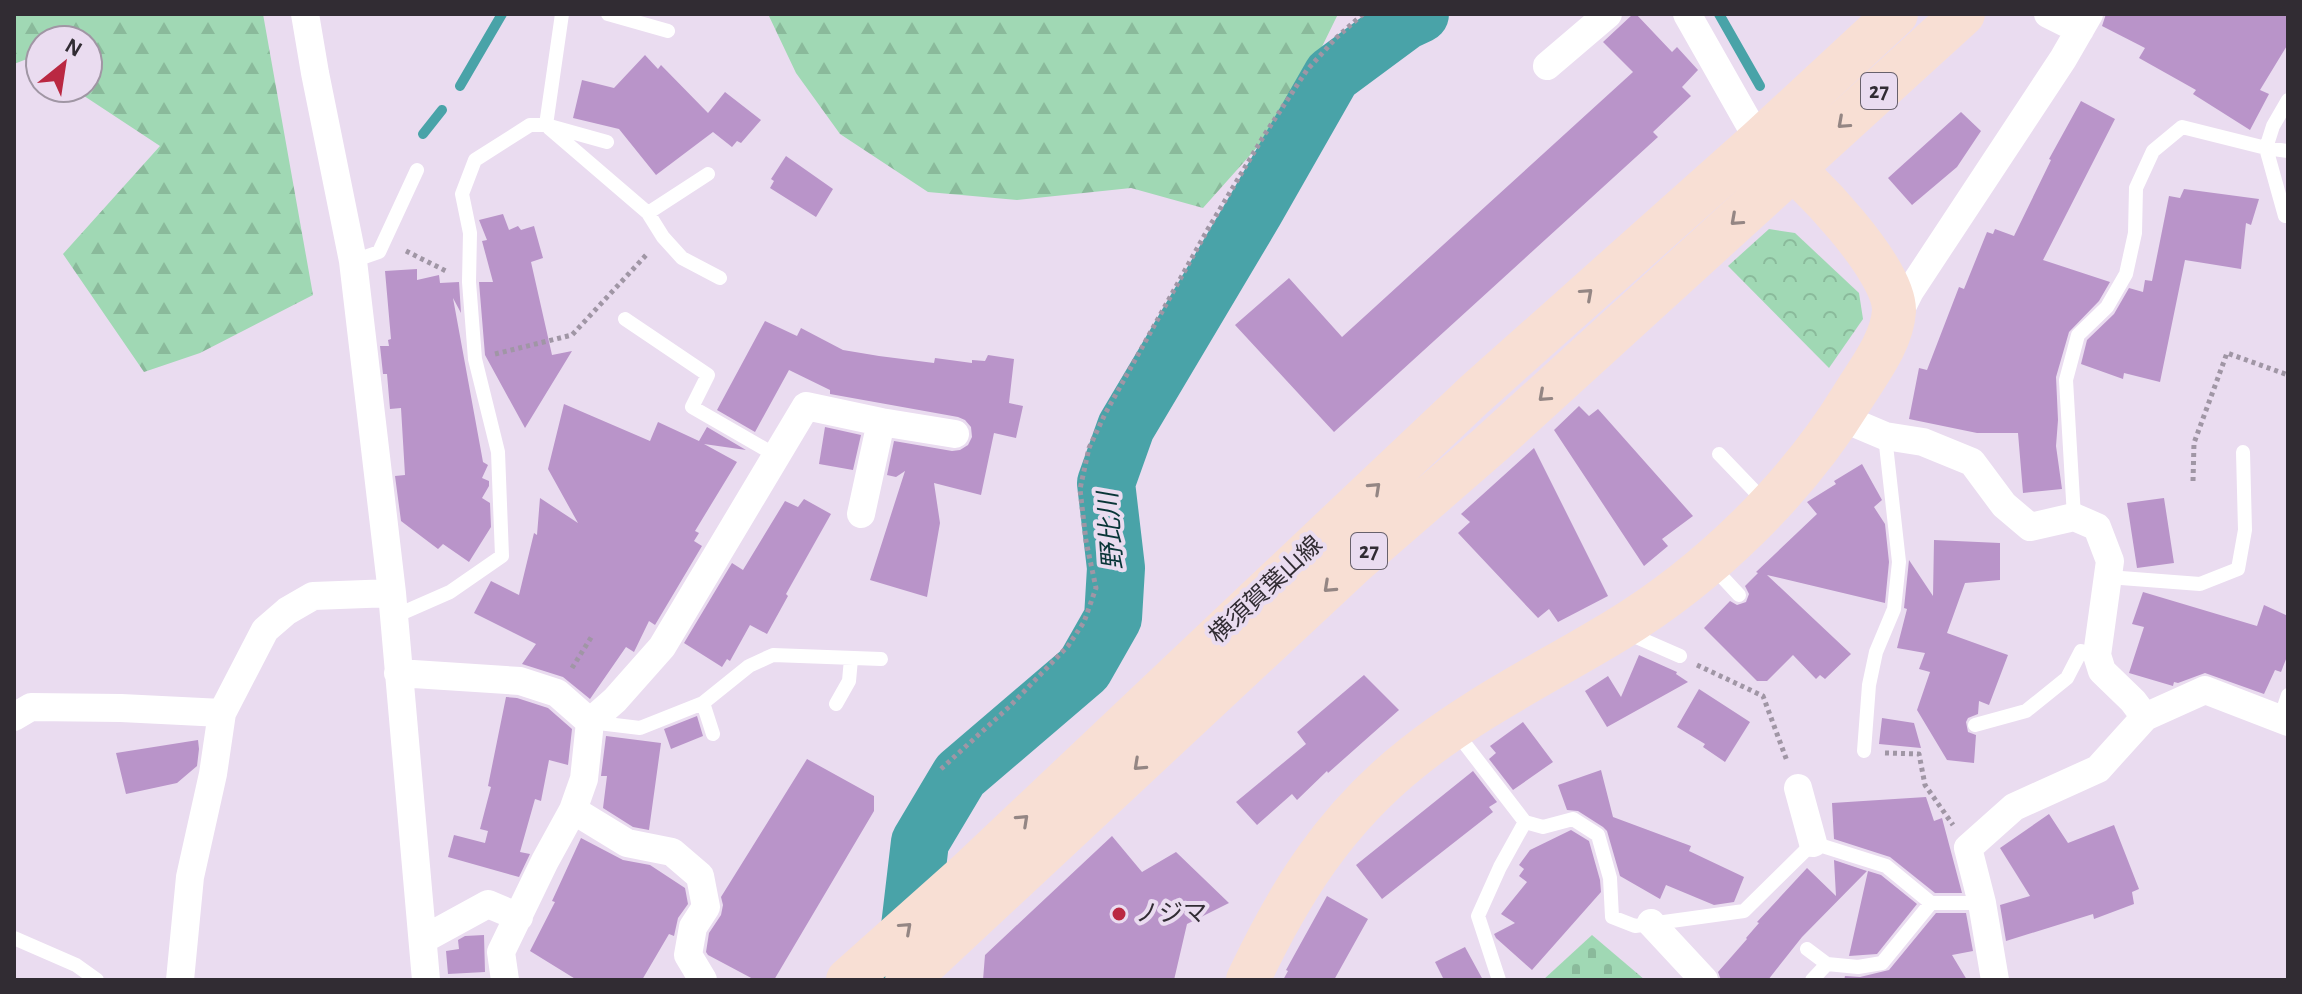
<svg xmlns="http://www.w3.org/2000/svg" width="2302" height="994" font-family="'Alegreya Sans','Noto Sans JP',sans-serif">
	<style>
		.forest { fill: url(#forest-firs) }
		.cemetery { fill: url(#cemetery-stones) }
		.park { fill: url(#park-crowns) }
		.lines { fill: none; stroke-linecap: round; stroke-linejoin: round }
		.stream { stroke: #49a3a8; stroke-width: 10 }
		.river { stroke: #49a3a8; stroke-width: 58 }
		.building { fill: #b994c9 }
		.path { stroke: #a096a5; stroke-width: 5; stroke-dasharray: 4 4; stroke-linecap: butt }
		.lane { stroke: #fff; stroke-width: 14 }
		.street { stroke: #fff; stroke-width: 28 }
		.primary { stroke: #f8dfd4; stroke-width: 44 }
		.oneway { stroke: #948684 }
		.poi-dot { fill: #ba2842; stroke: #eadcf0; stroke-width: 3 }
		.labels { text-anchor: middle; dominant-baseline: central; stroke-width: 8; stroke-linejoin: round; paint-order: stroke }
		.shield { fill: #eadcf0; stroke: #68616c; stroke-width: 2 }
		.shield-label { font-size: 22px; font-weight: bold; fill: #312c33 }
		.street-label { font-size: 24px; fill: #312c33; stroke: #eadcf0 }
		.poi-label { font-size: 24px; fill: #312c33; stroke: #eadcf0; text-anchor: start }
		.water-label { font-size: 26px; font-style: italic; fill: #083537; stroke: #eadcf0 }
	</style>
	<defs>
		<pattern id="forest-firs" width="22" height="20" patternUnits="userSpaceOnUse" patternTransform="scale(2)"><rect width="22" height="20" fill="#a0d8b4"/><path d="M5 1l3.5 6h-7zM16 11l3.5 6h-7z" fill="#8aba9b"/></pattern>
		<pattern id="cemetery-stones" width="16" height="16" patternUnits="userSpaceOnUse" patternTransform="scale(2)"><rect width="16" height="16" fill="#a0d8b4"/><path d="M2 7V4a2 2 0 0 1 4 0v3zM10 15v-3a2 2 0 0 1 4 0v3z" fill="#8aba9b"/></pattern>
		<pattern id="park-crowns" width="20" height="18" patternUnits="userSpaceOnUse" patternTransform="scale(2)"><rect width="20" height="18" fill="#a0d8b4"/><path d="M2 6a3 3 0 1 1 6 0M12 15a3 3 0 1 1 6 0" fill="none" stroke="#8aba9b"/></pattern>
	</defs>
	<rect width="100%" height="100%" fill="#eadcf0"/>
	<path class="forest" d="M14,14H263L313,295L200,353L144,372L63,254L160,146L72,88H88V40H40V67L27,59L14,64Z
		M768,14H1338L1292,108L1203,208L1131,188L1017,200L928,192L840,134L796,73Z"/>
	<path class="cemetery" d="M1592,935L1645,980H1543Z"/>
	<path class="park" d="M1769,229L1795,233L1859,293L1863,319L1829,368L1728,266Z"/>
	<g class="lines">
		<path class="stream" d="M1719,14L1760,86
			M460,86L502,14
			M423,134L442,110"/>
		<path class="river" d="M905,969L920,842L960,775L1084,669L1113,618L1116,568L1106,483L1126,427L1255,210L1332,75L1405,21L1420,14"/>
	</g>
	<path class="building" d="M1633,14H1636L1672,52L1677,47L1698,70L1682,87L1691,96L1653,132L1658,137L1334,432L1235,325L1289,278L1342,337L1633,72L1603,42Z
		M2106,14H2288V44L2260,90L2269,94L2250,130L2193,94L2196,90L2139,58L2145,48L2102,26Z
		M645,55L658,69L661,65L708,113L725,92L761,120L741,143L737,141L732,147L713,132L656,175L619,129L573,118L582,80L614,88Z
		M2081,101L2115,119L2043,260L2110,282L2099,301L2069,332L2056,377L2058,420L2056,446L2062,489L2023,493L2018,433H1977L1909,419L1919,368L1927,370L1959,287L1964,289L1987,232L1993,234L1995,229L2014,236L2051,160L2049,159Z
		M1961,112L1981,131L1957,167L1912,205L1888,178Z
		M786,156L833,189L816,217L770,188L774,181L771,179Z
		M2184,189L2259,199L2251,225L2246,223L2241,269L2185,260L2160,382L2124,373L2123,379L2081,364L2087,340L2114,314L2129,288L2143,292L2145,280L2152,281L2169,196L2180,198Z
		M503,214L509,230L518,226L521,230L534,226L543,258L531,262L552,355L572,351L525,428L485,355L479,282H493L482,241L487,240L479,220Z
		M417,269V280L439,275L440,283L459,282L461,313L453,298L483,462L488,465L482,478L489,481V486L482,498L490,503L491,527L469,562L443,544L438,549L401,521L395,476L405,475L401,408L390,409L387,374H383L380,346H389L388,340L391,339L385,271Z
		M765,321L797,336L801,328L843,350L879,356L934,363L935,358L972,363V360L985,361L988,355L1014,359L1009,403L1023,406L1016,438L994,433L981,495L934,483L940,523L927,597L870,580L905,471L896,477L887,475L894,441L952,451L960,450L968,445L972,437L971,427L965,420L958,417L830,394V390L789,370L755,432L717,410Z
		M564,404L650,441L658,422L699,441L707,427L746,450L704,444L737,462L695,531L699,533L694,541L702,546L655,625L649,621L634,652L626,647L590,699L563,677L522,664L536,644L474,613L491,581L519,595L534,533L537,535L540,498L578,523L548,469Z
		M1579,406L1589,416L1598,409L1693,516L1662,539L1668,546L1644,566L1554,430Z
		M825,427L861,435L853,470L819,464Z
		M1534,448L1608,596L1558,622L1549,609L1538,618L1458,533L1470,522L1461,514Z
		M1862,464L1882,500L1874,507L1885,524L1889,562L1885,603L1767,575L1851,654L1825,679L1820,675L1816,679L1793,655L1767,681H1757L1704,628L1730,601L1737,605L1746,602L1749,594L1745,586L1758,573L1756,572L1817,514L1807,502L1836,484L1834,481Z
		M2164,498L2174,563L2137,568L2127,503Z
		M804,499L831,514L786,594L788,596L767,634L750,625L730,661L727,659L722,667L684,643L732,563L743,570L785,501L798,507Z
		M1934,540L2000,543V580L1965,583L1947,633L2008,655L1989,705L1979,701L1978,714L1968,718L1966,722L1968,732L1976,735L1974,763L1947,760L1917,710L1930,672L1919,669L1925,653L1897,648L1907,609L1904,608L1909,560L1933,596Z
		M2143,592L2257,626L2264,605L2288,616V654L2281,672L2275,670L2264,694L2205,673L2178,683L2174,682L2173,686L2129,673L2144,627L2132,624Z
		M1639,655L1677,672L1676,674L1688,682L1607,727L1585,691L1608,676L1621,697Z
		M1364,675L1399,710L1328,773L1327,771L1297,800L1292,794L1257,825L1236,802L1306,744L1297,732Z
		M1699,689L1750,722L1725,762L1703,747L1705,744L1677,727Z
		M506,697L517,698L548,708L572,729L568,765L549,760L541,801L535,799L520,852L530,854L519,877L448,857L454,835L485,843L488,831L480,829L491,787L488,786Z
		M697,716L703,736L671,749L664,729Z
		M1882,718L1914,723L1921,748L1879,744Z
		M1523,722L1553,762L1513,790L1489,759L1496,753L1490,746Z
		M606,736L661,743L649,830L633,827L603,808L607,776H601Z
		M198,740L199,749L197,766L177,783L126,794L116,753Z
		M807,759L874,796V811L774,980H755L708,955L706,952L709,933L721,915L723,905L721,897Z
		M1601,770L1613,817L1691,846L1689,851L1744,877L1734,902L1714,905L1666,885L1660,899L1620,876L1607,831L1603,827L1578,811L1567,810L1558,785Z
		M1473,771L1497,802L1489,807L1493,812L1382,899L1356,865Z
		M1926,797L1934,821L1942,818L1962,893H1935L1890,857L1834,839L1832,803Z
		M2049,814L2068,843L2114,825L2139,889L2132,892L2134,904L2094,919L2093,914L2006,941L2000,905L2030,896L2000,848Z
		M1571,830L1589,841L1600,880L1601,892L1532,970L1496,938L1494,934L1515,923L1501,914L1527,882L1519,876L1524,869L1519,865L1530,850Z
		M1112,836L1142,872L1176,852L1229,903L1187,924L1174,980H983L985,955Z
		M581,838L623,860L650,865L685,888L688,904L678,918L674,936L669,934L642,980H577L530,951L555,902L552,901Z
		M1834,860L1867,871L1802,937L1768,980H1721L1718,972L1747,939L1746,938L1759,923L1757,922L1807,868L1836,896Z
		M1868,871L1881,875L1917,904L1877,954L1849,956Z
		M1327,896L1368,919L1334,980H1283L1288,971L1286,970Z
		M1936,913H1966L1973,951L1952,955L1967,980H1844L1845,976L1860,977L1889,970Z
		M484,935L485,972L448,974L446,951L459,949L458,940L465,936Z
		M1465,947L1483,980H1444L1435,962Z"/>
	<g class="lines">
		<path class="path" d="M406,251L446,271
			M495,354L572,335L648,253
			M2193,481L2194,443L2227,353L2288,375
			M1697,665L1763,696L1787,761
			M572,668L592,636
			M1885,753L1919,754L1925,785L1953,825
			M941,769L1009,707L1068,646L1084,622L1096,588L1086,541L1080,489L1089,448L1105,414L1208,229L1265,134L1307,70L1336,38L1363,14"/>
		<path class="lane" d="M608,14L668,31
			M546,125L562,14
			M549,128L648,213L663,237L682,258L720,278
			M648,213L708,174
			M2285,216L2266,148L2273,126L2288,100
			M353,261L379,252L417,170
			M625,319L708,375L692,407L777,456
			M1719,454L1766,503
			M2074,517L2066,380L2078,335L2107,307L2126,274L2135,233L2136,188L2153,151L2182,127L2266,148L2288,151
			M1712,566L1739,595
			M2108,577L2200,584L2238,569L2245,530L2243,452
			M393,617L450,592L502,556L498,452L475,359L469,282L470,233L462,194L475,160L530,125H546L607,142
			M1625,632L1680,656
			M703,703L713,734
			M836,704L849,681L851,659
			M2280,719L2288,695
			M590,722L640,728L703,703L749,666L773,655L881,659
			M1975,725L2026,711L2067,678L2081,651L2097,655
			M1455,731L1525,822L1500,867L1478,916L1499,980
			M1864,751L1869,685L1876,652L1894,609L1899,562L1885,436
			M1525,822L1543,827L1573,819L1598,835L1610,878L1612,917L1635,926L1744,911L1813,843L1886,866L1931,903H1982
			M14,938L76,965L97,980
			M1807,949L1827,964
			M1812,980L1827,964L1858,967L1882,963L1931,903"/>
		<path class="street" d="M305,14L315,73L353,261L392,593L426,980
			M1687,14L1759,141
			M2048,14L2080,30
			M1547,66L1608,14
			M1895,321L1910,291L2063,59L2089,14
			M1840,417L1885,436L1923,442L1972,462L2004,505L2030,527L2074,517L2097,527L2110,561L2097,655L2102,671L2133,701L2145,717L2098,769L2014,807L1968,848L1982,903L1995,980
			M861,514L881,422
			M398,673L520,681L557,693L590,722L584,779L573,810L545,861L501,952L505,980
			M14,717L31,707L121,708L222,713
			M2145,717L2205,690L2288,722
			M590,722L615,700L662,647L806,406L881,422L955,434
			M1798,788L1813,843
			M573,810L627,843L672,852L700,876L706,907L693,927L688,955L703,980
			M1651,923L1704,980
			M424,939L488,904L519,917
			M180,980L190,877L213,774L222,713L265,630L287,611L313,596L392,593"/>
		<path class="primary" d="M848,980L967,874L1475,394L1759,141L1896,14
			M907,980L1354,563L1491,444L1963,14
			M1248,980C1289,893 1335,819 1412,758C1475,707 1548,672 1617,630C1709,574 1796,489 1852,398C1868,372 1892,342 1894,311C1895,268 1805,176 1771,150"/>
	</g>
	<defs><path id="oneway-chevron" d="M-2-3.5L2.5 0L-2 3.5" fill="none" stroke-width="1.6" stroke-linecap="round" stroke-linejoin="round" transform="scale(2)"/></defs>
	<g class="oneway">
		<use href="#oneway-chevron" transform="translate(1843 123) rotate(138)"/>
		<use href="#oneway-chevron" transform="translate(1736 220) rotate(138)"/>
		<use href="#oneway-chevron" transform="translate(1587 294) rotate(-42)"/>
		<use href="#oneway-chevron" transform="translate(1544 396) rotate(138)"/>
		<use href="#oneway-chevron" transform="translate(1375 488) rotate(-43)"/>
		<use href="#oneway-chevron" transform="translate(1329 587) rotate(137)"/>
		<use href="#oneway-chevron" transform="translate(1139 765) rotate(137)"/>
		<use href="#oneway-chevron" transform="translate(1023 820) rotate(-43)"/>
		<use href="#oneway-chevron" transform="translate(906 928) rotate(-42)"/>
	</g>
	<circle class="poi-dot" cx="1119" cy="914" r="8"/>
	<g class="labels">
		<g class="shield">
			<rect x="1861" y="73" width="36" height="36" rx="6"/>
			<rect x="1351" y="533" width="36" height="36" rx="6"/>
		</g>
		<g class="shield-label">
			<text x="1879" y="91">27</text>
			<text x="1369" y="551">27</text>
		</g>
		<g class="street-label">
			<text transform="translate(1266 590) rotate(-43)">横須賀葉山線</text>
		</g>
		<g class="poi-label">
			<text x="1135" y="914">ノジマ</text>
		</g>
		<g class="water-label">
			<text transform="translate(1111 531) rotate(-94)">野比川</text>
		</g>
	</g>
	<rect width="2302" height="994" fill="none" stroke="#312c33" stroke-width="32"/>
	<g transform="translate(64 64) rotate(30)"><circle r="38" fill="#eadcf0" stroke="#a096a4" stroke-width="2"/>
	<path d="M0-6L14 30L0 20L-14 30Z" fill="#ba2842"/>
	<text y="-12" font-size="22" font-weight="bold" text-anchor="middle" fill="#312c33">N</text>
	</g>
</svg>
